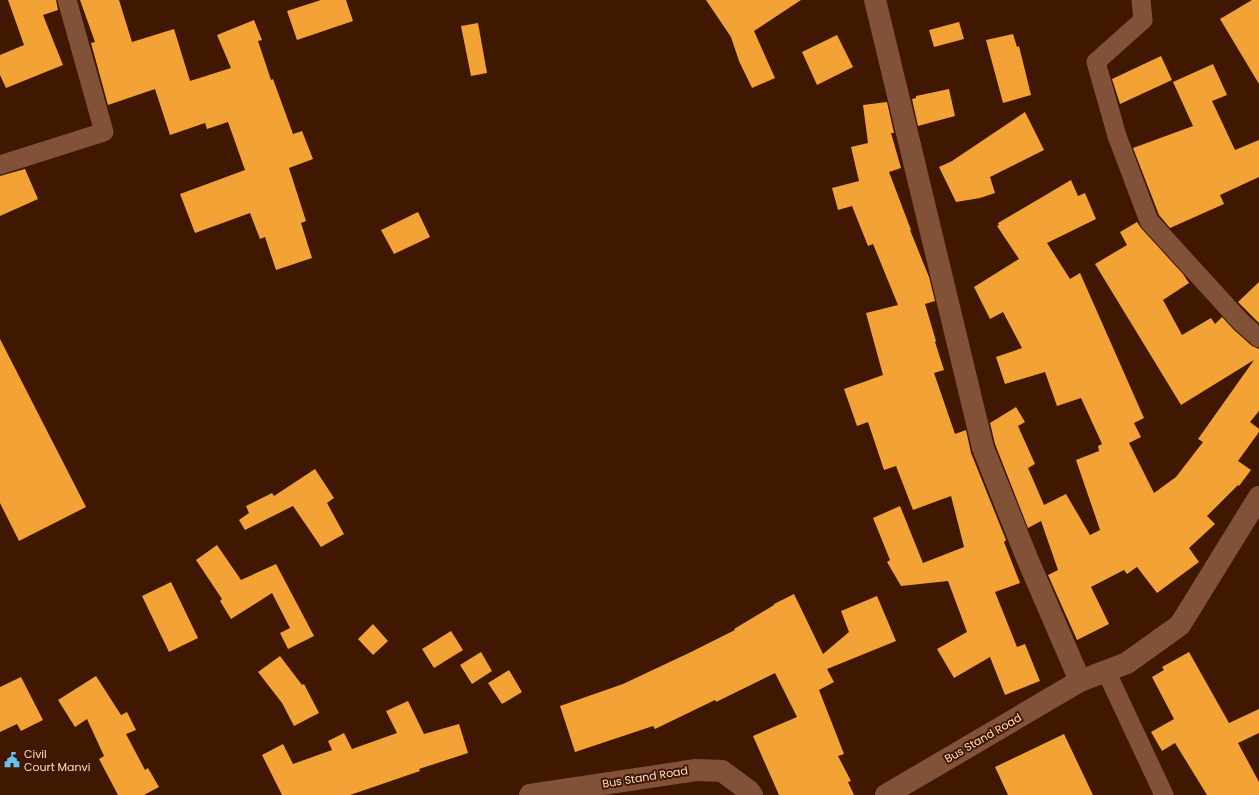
<svg xmlns="http://www.w3.org/2000/svg" width="1259" height="795" font-family="Poppins,sans-serif">
	<style>
		.building { fill: #f3a336 }
		.lines { fill: none; stroke-linecap: round; stroke-linejoin: round }
		.street { stroke: #815237; stroke-width: 19 }
		.secondary { stroke: #815237; stroke-width: 22 }
		.labels { text-anchor: middle; dominant-baseline: central; stroke-width: 4; stroke-linejoin: round; paint-order: stroke }
		.street-label { font-size: 11px; fill: #fadecf; stroke: #401700 }
		.poi-label { font-size: 11px; fill: #fadecf; stroke: #401700; text-anchor: start }
	</style>
	<rect width="100%" height="100%" fill="#401700"/>
	<path class="building" d="M8,0H56L58,10L43,15L63,65L6,88L0,75V55L24,45Z
		M80,0H119L132,42L174,29L190,81L231,68L217,35L254,20L262,40L258,41L271,80L273,79L293,134L302,131L313,159L289,168L306,221L301,223L312,258L276,270L265,237L260,239L250,213L195,233L180,194L245,170L228,122L207,129L205,123L170,135L155,89L108,105L91,43L95,42Z
		M321,0H346L353,21L297,40L287,11Z
		M706,0H801L754,31L775,78L752,88L739,61L731,37Z
		M1252,0H1259V84L1220,19Z
		M959,22L964,39L934,47L929,30Z
		M478,23L487,73L471,76L461,26Z
		M1013,34L1017,47L1019,46L1031,95L1003,103L986,40Z
		M837,35L853,67L817,85L802,52Z
		M1161,56L1172,80L1120,104L1112,79Z
		M1213,64L1227,95L1212,101L1235,150L1259,140V177L1220,195L1224,204L1170,228L1159,215L1133,148L1193,126L1173,82Z
		M949,89L955,116L918,126L912,99L916,98V96Z
		M887,102L894,133H891L901,168L889,172L911,230H910L929,277L935,301L925,304L936,341L935,342L944,370L934,373L955,434L966,430L971,453L1006,540L1004,542L1020,583L995,592L1017,647L1025,644L1040,681L1005,695L990,657L954,678L937,649L967,632L948,581L901,586L887,562L890,560L873,518L900,506L923,563L964,547L951,496L913,510L896,466L884,470L868,422L857,426L844,389L883,375L866,313L898,305L873,244L868,246L852,206L838,210L832,188L859,181L851,147L868,143L863,105Z
		M1025,112L1044,150L990,177L995,193L980,198L956,202L939,167L952,161Z
		M25,169L38,199L0,216V176Z
		M1071,180L1078,196L1085,193L1096,219L1047,243L1070,279L1080,273L1144,418L1134,423L1141,437L1129,443L1154,493L1176,477L1203,442L1198,439L1254,360L1181,405L1095,264L1127,245L1120,232L1137,222L1141,228L1183,274L1189,283L1163,300L1182,335L1211,318L1215,324L1222,317L1234,330L1252,346L1259,349V411L1250,422L1259,429V432L1238,461L1251,470L1239,486L1238,485L1207,516L1215,524L1189,548L1199,562L1157,593L1137,567L1127,574L1124,570L1091,587L1109,624L1077,640L1048,575L1058,570L1041,521L1028,528L995,444L990,423L1016,407L1025,422L1018,426L1035,464L1028,468L1044,505L1066,494L1090,535L1100,530L1076,460L1099,451L1098,446L1102,444L1081,398L1057,406L1045,372L1005,384L996,357L1022,348L1003,312L990,319L974,287L1019,259L997,226L999,225L998,223Z
		M418,212L430,237L394,254L381,230Z
		M1259,282V323L1238,302Z
		M0,339L86,507L19,541L0,503Z
		M315,469L334,498L327,503L344,534L321,547L293,506L245,530L239,520L249,513L246,506L272,493L274,496Z
		M217,545L241,580L276,564L314,636L288,649L280,633L290,628L272,593L231,619L220,601L222,599L196,560Z
		M171,582L198,638L169,652L142,596Z
		M794,594L823,654L849,632L841,611L877,596L896,641L827,669L834,682L819,690L844,754L838,756L851,781L848,782L854,795H779L753,736L797,717L775,673L716,702L715,700L655,729L653,726L575,752L560,706L623,684L691,652L735,630L734,629L774,605V604Z
		M373,624L388,641L373,655L358,639Z
		M451,631L463,650L434,668L422,649Z
		M481,652L492,671L472,684L460,665Z
		M1189,652L1229,723L1259,709V733L1238,743L1259,782V795H1207L1175,743L1162,751L1151,732L1174,719L1152,677L1164,670L1162,667Z
		M280,656L302,685L304,684L319,713L294,726L282,703L258,672Z
		M509,670L522,692L502,704L488,683Z
		M96,676L121,715L127,712L136,730L126,734L145,770L148,768L159,787L144,795H118L99,759L104,756L87,719L75,727L58,700Z
		M21,677L43,720L21,731L17,724L0,732V687Z
		M408,701L424,734L459,724L468,753L419,769L420,771L350,795H282L262,755L283,744L293,764L332,750L328,741L344,733L352,749L397,733L386,711Z
		M1064,734L1093,795H1008L995,767Z"/>
	<g class="lines">
		<path class="street" d="M1141,0L1143,20L1096,62L1117,136L1149,221L1241,322L1259,338
			M0,165L104,132L67,0
			M1106,671L1164,795"/>
		<path class="secondary" d="M875,0L983,448L1027,558L1080,681
			M530,795L696,770L722,771L749,791L752,795
			M886,795L1080,681L1127,663L1180,625L1259,497"/>
	</g>
	<defs>
		<symbol id="civic-bare" viewBox="-9 -9 18 18"><path d="M-.6-6.5H3V-4.5H.6V-3L4-1V1h2V6H-6V1h2V-1L-.6-3ZM-1.2 2.5V6h2.4V2.5Z" fill="#66c4ef" stroke="#401700" stroke-width="2.5" paint-order="stroke"/></symbol>
	</defs>
	<g fill-rule="evenodd">
		<use href="#civic-bare" x="1" y="749" width="22" height="22"/>
	</g>
	<g class="labels">
		<g class="street-label">
			<text transform="translate(983 738) rotate(-30)">Bus Stand Road</text>
			<text transform="translate(645 777) rotate(-9)">Bus Stand Road</text>
		</g>
		<g class="poi-label">
			<text x="24" y="754">Civil<tspan x="24" dy="13">Court Manvi</tspan></text>
		</g>
	</g>
</svg>
